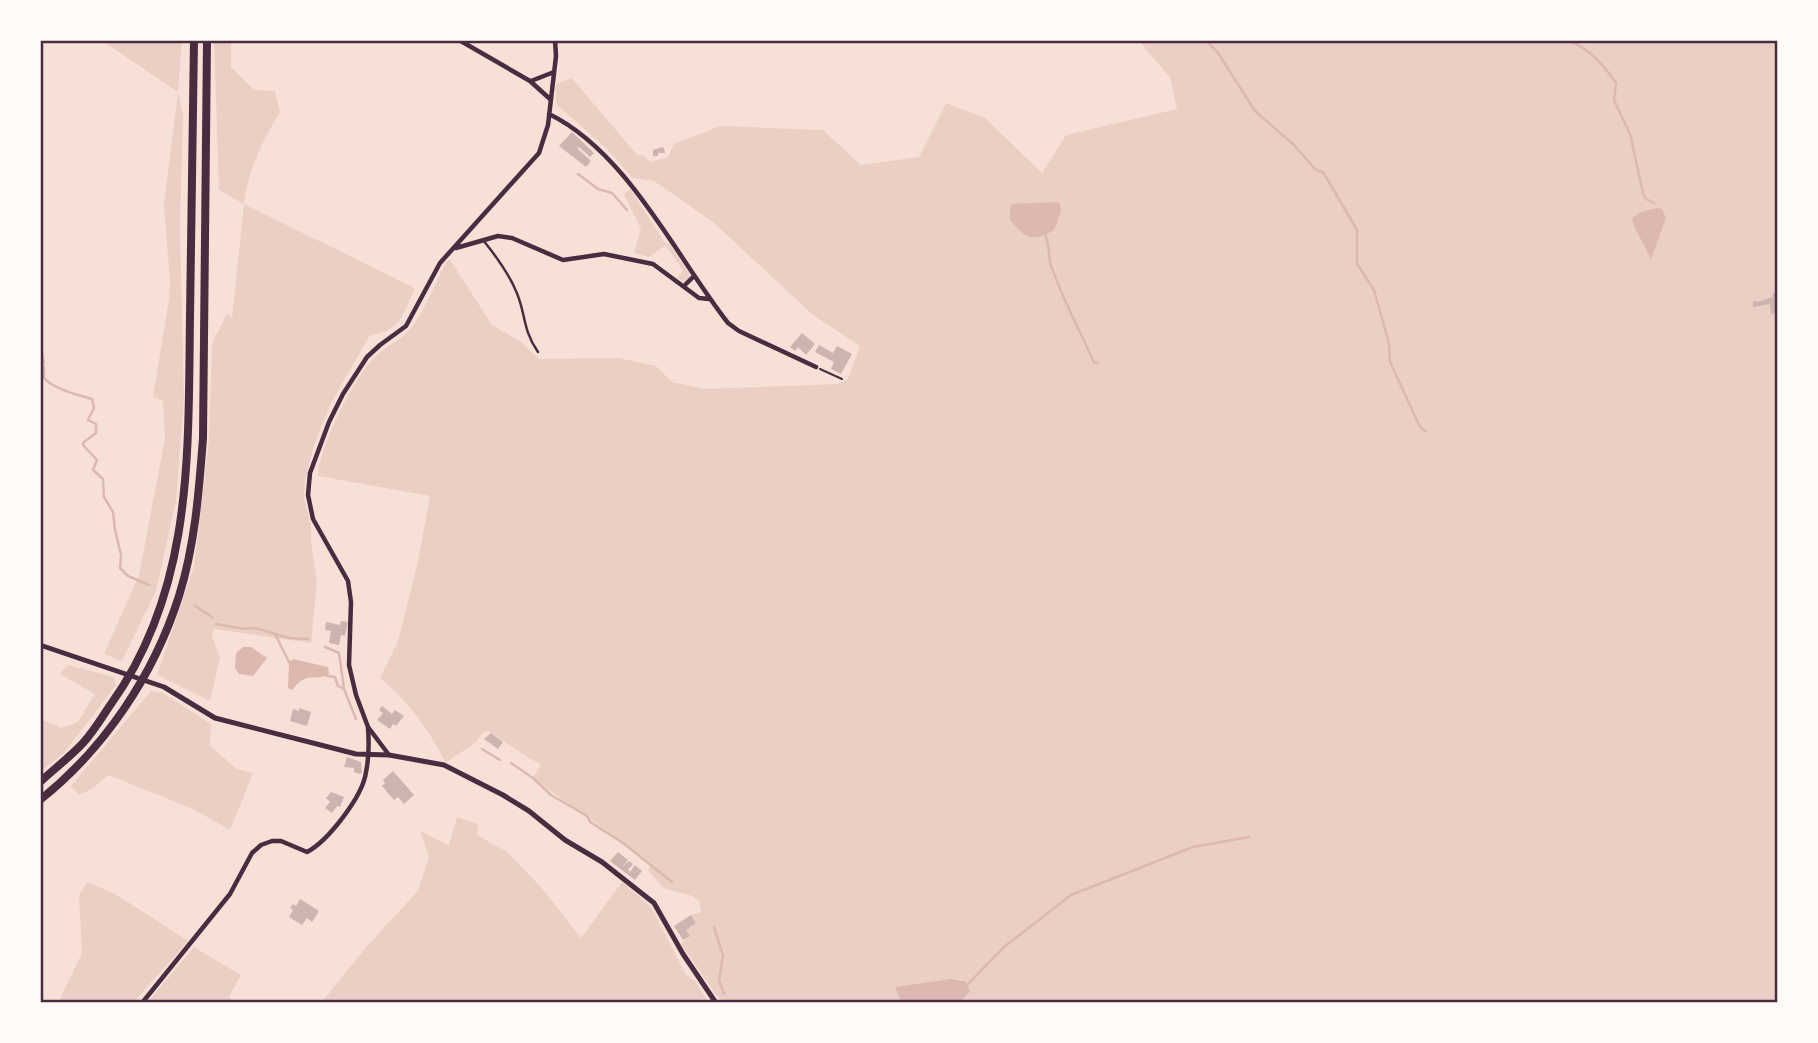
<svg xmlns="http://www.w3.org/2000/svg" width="1818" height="1043" font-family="Karla,sans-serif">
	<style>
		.green { fill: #ebcfc5 }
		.water { fill: #dcb8b0 }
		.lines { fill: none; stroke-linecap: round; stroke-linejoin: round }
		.stream { stroke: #dcb8b0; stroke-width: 2.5 }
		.building { fill: #ccb4b1 }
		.path { stroke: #4a2c40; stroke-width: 2 }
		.service { stroke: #4a2c40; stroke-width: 2.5 }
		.minor { stroke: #4a2c40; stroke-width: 4.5 }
		.tertiary { stroke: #4a2c40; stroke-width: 5 }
		.trunk { stroke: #4a2c40; stroke-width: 8 }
		.neatline { fill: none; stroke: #4a2c40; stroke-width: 2.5 }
	</style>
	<rect width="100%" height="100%" fill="#f7e1d7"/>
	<path class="green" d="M101,40H182L178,92L183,114L180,228L184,397L176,501L156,591L122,661L104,654L139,575L165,438L163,401L153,397L169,299L170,282L164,204L178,92Z
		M214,40H231V67L254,90L275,91L280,112C262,142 248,169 244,204L415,288C404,313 401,332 370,335L332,401L314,445L305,480L304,498L311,526V542L317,582L311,643L214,629L212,637L220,657L210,701L157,675L194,567L209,439L212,343L227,314L232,318L244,204L219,190Z
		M1138,40H1778V1003H960L970,991L962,979L896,987L902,1003H725L716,995L681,944L689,936L686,930L696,923L691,915L701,912L699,901L692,896L663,888L648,870L652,864L533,778L541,764L529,758L488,731L484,732L475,743L447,762L445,761C426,726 410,703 380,678L398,641L417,566L430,496L318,476C319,449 353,379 372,360C383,348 400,341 410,329C422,316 437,280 446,262L450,260L492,325L521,342L539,359L619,358L656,366L672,382L705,389L837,384L848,379L860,346L813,315L713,222L654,181L632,178L607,149L556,104V84L572,78L637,155H643L650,162L668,157L674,144L720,126L823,130L861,165L919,157L946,103L985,118L1042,173L1066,135L1177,109L1170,77Z
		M630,189L666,244L669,243L689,273V279L682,281L677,277L683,271L666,245L649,257L634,253L641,229L624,194Z
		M68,665L114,677L116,685L64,753L40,772V719L61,728L78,722L95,694L60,674Z
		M151,691L163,693L211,724L210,746L237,769L253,773L230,830L193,809L108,775L92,789L79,795L71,786Z
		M457,817L478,824L477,835L507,852L541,887L581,938L622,882L651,907L686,975L695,981L707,1000L706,1003H321L367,946L418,891L429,857L420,831L449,845Z
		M88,882L117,895L188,941L133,1003H58L82,953L79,895Z
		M194,947L241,975L229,997L236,1003H147Z"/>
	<path class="water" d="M1057,202L1060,204L1061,212L1054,230C1032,243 1025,238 1010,220V208L1012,204Z
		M1657,208L1662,209L1666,218L1651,259L1634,226L1632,218L1641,212Z
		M243,647H251L267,658L253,676L239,674L235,668L236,653Z
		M293,659L328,667L329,674C313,683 308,669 292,690L288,688L289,662Z
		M951,979L965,981L970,991L960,1003H902L895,987Z"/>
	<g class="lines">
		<path class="stream" d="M1206,40L1218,53L1255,111L1294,145L1316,170L1323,172L1357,230V264L1374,290L1389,344L1390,362L1420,427L1426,431
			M1567,40C1589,48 1603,64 1616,83L1614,100L1630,134L1643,193L1646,199L1654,203
			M578,174L598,189L612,193L627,210
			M1045,234C1050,245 1048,256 1051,266C1063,299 1079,330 1094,362L1098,363
			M40,344L44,363
			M44,366V378C53,389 79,395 92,399L94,408L88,420L96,424V433L84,442L83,445L97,460L93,470L103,479L104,497L113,512L115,530L121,555L120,568L128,576L149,585
			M195,606L212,617
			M216,624L245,629L255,628L289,638L308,639
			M275,634L289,662
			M325,647L339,653L344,689L356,719
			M327,676L335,677L338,686L344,689
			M482,749L500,760
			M511,763L533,778L551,795L587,816L590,822L623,843L672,882
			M714,927L723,955L719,980L724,994
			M967,985L1004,947L1071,895L1193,847L1249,837"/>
	</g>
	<path class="building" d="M572,132L594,153L590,157L579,147L577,148L591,161L586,167L559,146Z
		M662,147L664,148L665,153H658V156H653V150Z
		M1773,293L1778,294L1775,299L1778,312L1771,314L1770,304L1753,307V301L1758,302L1772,297Z
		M802,333L815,344L806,355L798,347L795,351L790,347Z
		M819,345L833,353L837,346L852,354L841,374L831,369L834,362L815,352Z
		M341,621L348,622L345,636L341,635L339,645L329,643L331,631L325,630L326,622L340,625Z
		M382,706L392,714L395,710L404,716L396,726L393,724L390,729L377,720L383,713L379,710Z
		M299,708L311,712L307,726L290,721L293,709L299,711Z
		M491,733L503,742L498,749L484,739Z
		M347,757L361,762L362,772L360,774L354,772V768L344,767Z
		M393,771L414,795L404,804L398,797L394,800L382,786L385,783L383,780Z
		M331,792L344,797L340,807L337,806L332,813L325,808L330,802L326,798Z
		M618,852L628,860L623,866L629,861L633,864L628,870L630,872L635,865L642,871L635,880L610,861Z
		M300,899L319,911L312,922L307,918L302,925L289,917L293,910L290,908L293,904L296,906Z
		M691,915L696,923L686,930L690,936L683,940L674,926Z"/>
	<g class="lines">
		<path class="path" d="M820,369L842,379"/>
		<path class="service" d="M483,240C496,256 508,272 516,291C526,313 522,329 538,352"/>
		<path class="minor" d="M459,40L530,81L550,99
			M531,81L554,72
			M549,114C627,152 675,255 728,323L739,331L816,367
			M456,248L498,236L512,238L563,260L604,254L653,264L699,298L709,299
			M684,286L694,276
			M389,755L368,727L356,695L349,665L351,602L348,581L313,519L308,495L310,473L329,422L343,394L367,357L380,345L406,326L440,263L539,153L548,125L556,56L555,40
			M142,1003L230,894L252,853L261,845L272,841H281L307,852C328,841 363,796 366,772C369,758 369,742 368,728"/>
		<path class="tertiary" d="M40,645L164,687L215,718L356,754L389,755L444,765L503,795L529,811L565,840L602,862L654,903L683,954L716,1003"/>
		<path class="trunk" d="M40,782C54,769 70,757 83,743C94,731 102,717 111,704C194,588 188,452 190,316C192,224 193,132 194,40
			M40,800C105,748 154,675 179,596C195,545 199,491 203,438L207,40"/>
	</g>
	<rect width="1818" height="1043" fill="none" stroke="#fffaf5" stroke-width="84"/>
	<rect x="42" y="42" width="1734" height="959" class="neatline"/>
</svg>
